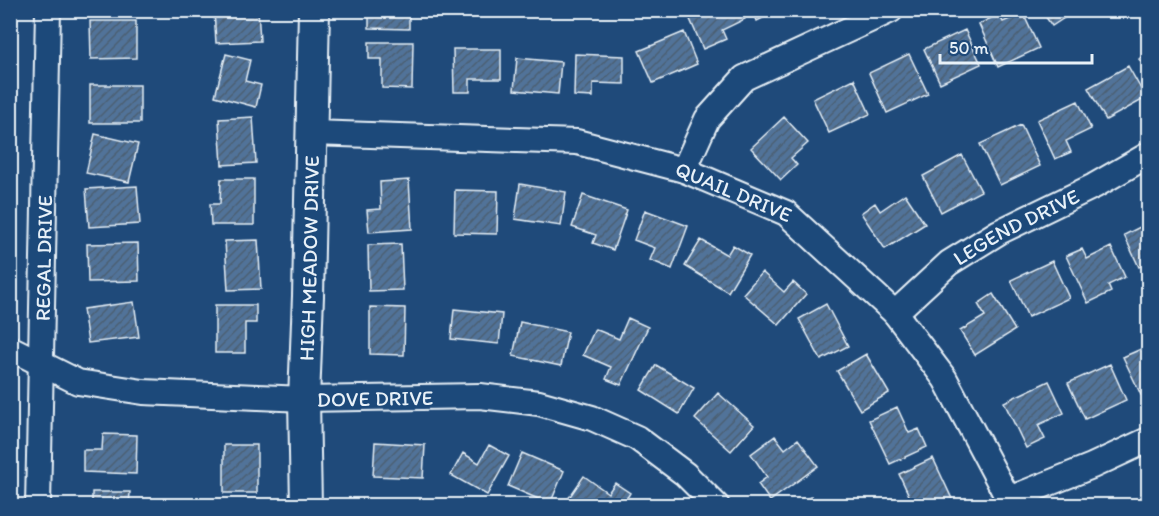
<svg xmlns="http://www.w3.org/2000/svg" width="1159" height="516" font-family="Itim,sans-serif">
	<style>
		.building { fill: url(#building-hatch); stroke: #e8f1f8; stroke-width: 1.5 }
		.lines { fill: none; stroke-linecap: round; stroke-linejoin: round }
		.minor-casing { stroke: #e8f1f8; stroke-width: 28 }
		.tertiary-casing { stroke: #e8f1f8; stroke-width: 34 }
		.minor { stroke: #1f4a7a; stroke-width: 24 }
		.tertiary { stroke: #1f4a7a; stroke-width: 30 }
		.labels { text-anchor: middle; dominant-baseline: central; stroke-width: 4.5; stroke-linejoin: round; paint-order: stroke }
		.street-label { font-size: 21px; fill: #e8f1f8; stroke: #1f4a7a }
	</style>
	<defs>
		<pattern id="building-hatch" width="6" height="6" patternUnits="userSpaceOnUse" patternTransform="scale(1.5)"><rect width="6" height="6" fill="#517399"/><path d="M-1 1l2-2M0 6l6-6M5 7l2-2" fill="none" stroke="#4c5e72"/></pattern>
	</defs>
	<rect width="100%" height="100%" fill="#1f4a7a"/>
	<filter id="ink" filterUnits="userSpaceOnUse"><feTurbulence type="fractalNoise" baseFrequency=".0167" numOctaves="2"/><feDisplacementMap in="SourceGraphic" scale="12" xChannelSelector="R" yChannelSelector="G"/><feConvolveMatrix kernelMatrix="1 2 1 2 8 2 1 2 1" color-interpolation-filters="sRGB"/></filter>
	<g filter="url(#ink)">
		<path class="building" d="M214,10H258L260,41L216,43Z
			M369,10H409V29L369,28Z
			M686,10H741L745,19L722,30L726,39L703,49Z
			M753,10H779L757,21Z
			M1041,10H1076L1052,26Z
			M1023,13L1039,48L998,67L979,24L999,14L1003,22Z
			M90,21H136V58L91,59Z
			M965,30L981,64L940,83L924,49Z
			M684,32L697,64L653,83L639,51Z
			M369,42H413L412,89L382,88V59H369Z
			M453,49H501V79H470V92H454Z
			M1148,51V71L1139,59Z
			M226,54L250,60L245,81L261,85L256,107L215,96Z
			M575,54L624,56V84L593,83V97L574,96Z
			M909,54L928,94L887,113L869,73Z
			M517,58L561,62L558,94L514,90Z
			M1128,66L1146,98L1106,120L1088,88Z
			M854,79L870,114L829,133L813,99Z
			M90,85H140V123H90Z
			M1078,101L1091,129L1066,141L1071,152L1055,159L1037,120Z
			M253,117L256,163L222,165L219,119Z
			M784,117L808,143L791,158L797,165L781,180L751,148Z
			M1021,125L1040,166L1000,185L980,144Z
			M95,134L138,144L129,182L86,173Z
			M962,155L981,191L941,212L923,176Z
			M221,179H254V225H211L210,204H220Z
			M409,180L412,229L369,232L367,210L381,209L380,182Z
			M520,184L566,192L561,226L515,219Z
			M137,186L140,224L89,227L86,189Z
			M455,190L498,191L497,234L454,233Z
			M905,194L925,224L885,249L861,213L875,203L880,211Z
			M583,195L627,210L613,250L593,243L596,235L572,227Z
			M645,210L688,226L672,269L650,260L655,248L634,240Z
			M1148,223V263L1139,267L1124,235Z
			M258,240L261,289L228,290L225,241Z
			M701,240L727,255L733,245L750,255L728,292L685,266Z
			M138,243L139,281L88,282L87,244Z
			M401,244L403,290L369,291L368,245Z
			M1111,247L1125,277L1108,285L1111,292L1088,303L1066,256L1082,249L1087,259Z
			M1052,261L1069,298L1028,317L1011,280Z
			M762,272L784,292L793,282L806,294L779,325L743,294Z
			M993,294L1015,330L975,355L960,331L985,316L978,304Z
			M134,302L139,337L88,343L83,309Z
			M826,304L848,346L821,360L799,319Z
			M215,305H256V323H245V353H215Z
			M370,307L405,308L404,355L370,354Z
			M454,309L502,314L499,344L451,339Z
			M628,318L648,327L621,385L606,379L611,367L583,355L595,329L619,339Z
			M520,322L568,332L561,366L513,356Z
			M1148,346V391L1141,395L1123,357Z
			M866,354L889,393L860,410L837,371Z
			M1110,364L1126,400L1085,419L1068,383Z
			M656,365L694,388L679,414L641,390Z
			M1049,381L1064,413L1038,425L1045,439L1026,448L1004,402Z
			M718,393L754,425L731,451L695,419Z
			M897,407L909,433L919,429L927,447L890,464L869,420Z
			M103,434L137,435L136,474L83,472V450H102Z
			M775,436L785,449L798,439L818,466L770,501L758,484L767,477L751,454Z
			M375,442L425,445L423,478L373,476Z
			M224,445H257V493H224Z
			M489,445L509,456L487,495L451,475L463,453L479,463Z
			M522,453L564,471L550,504L508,486Z
			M933,458L952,499L937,506H914L899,474Z
			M584,476L608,493L615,483L630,493L622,506H577L568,499Z
			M92,492H130L129,506H92Z
			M1148,493V506H1126L1125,504Z
			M812,496L817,506H794Z"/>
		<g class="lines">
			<defs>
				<g id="minor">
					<path id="s1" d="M312,133L577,142L684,170L786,213L895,313L945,379L1012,506"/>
					<path d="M684,170L707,119L744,78L891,10"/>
					<path id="s2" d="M895,313L949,263L999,232L1094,186L1148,155"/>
					<path id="s3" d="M10,348L78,382L143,392L304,399L480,396L539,403L592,418L637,438L685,474L717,506"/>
					<path d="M1009,499L1092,466L1148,440"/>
					<path id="s4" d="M38,506L48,10"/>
				</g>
				<g id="tertiary">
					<path id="s5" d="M306,506L304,399L308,296L314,10"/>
				</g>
			</defs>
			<use href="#minor" class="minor-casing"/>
			<use href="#tertiary" class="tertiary-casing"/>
			<use href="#minor" class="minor"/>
			<use href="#tertiary" class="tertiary"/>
		</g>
	</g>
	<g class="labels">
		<g class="street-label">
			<text stroke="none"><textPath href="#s1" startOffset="430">QUAIL DRIVE</textPath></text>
			<text stroke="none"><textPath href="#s2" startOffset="150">LEGEND DRIVE</textPath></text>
			<text stroke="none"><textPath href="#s4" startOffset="248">REGAL DRIVE</textPath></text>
			<text stroke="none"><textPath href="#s5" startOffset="248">HIGH MEADOW DRIVE</textPath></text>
			<text stroke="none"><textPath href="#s3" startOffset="374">DOVE DRIVE</textPath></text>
		</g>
	</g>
	<rect width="1159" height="516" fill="none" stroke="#1f4a7a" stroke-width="36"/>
	<rect x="18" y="18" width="1123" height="480" fill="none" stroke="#e8f1f8" stroke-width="2" filter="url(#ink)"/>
	<path d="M940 54v9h152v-9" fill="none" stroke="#e8f1f8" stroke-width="3"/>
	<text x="949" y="54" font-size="18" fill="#e8f1f8" stroke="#1f4a7a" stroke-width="4.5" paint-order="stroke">50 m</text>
</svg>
